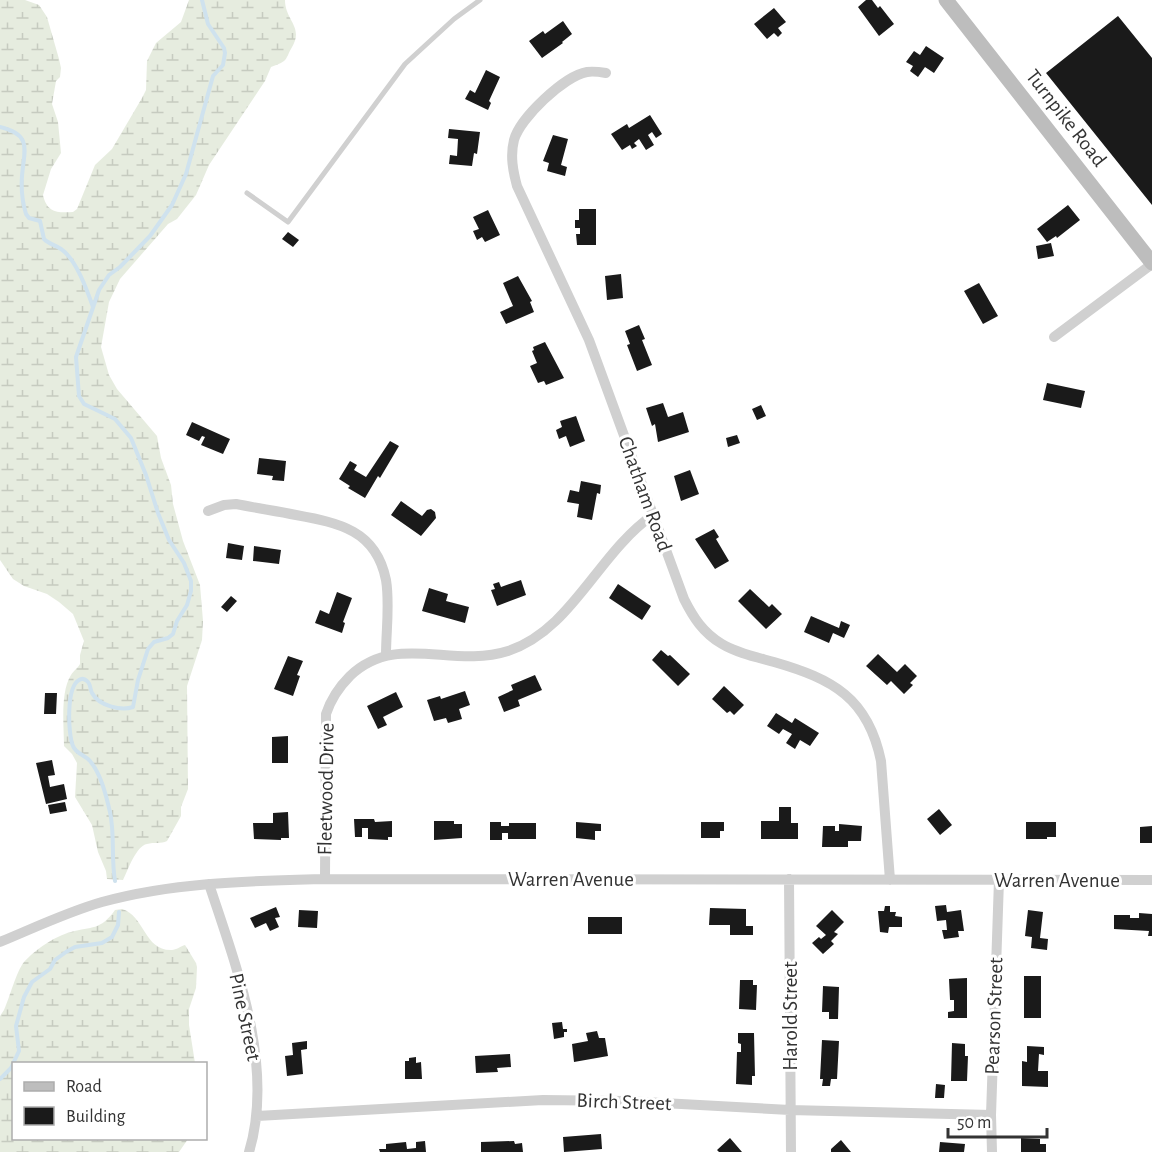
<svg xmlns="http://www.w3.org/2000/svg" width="1152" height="1152" font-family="'Alegreya Sans',sans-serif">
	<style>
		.wetland { fill: url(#wetland-marsh) }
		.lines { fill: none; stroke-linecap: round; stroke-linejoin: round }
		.stream { stroke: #cfe2ee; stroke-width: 4 }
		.building { fill: #1a1a1a }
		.lane { stroke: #d0d0d0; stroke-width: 5 }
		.street { stroke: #d0d0d0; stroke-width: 10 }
		.secondary { stroke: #bdbdbd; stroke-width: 15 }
		.labels { text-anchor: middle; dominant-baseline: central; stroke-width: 6; stroke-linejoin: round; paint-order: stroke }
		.street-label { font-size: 21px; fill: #333; stroke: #fff }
	</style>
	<defs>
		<pattern id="wetland-marsh" width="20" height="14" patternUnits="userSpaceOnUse" patternTransform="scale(1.5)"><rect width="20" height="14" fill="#e6ecdf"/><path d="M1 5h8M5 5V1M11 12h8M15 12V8" fill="none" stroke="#c6cbc0"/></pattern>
	</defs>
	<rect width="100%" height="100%" fill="#fff"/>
	<path class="wetland" d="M0,0H25L39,5L47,17L59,59L61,68L60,77L56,81L52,104L58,122L61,153L51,169L43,195C47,213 58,213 73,212L77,209L95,165L112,149L142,98L146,90L147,61L156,43L181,22L189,0H285C285,21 305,27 291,49C289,52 287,59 284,61C280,64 275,65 271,67L265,81L209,165L196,195L177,219L168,224L120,279L109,302L101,347L109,375L117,389L157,436L161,458L171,485L173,504L183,541L200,585L203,621L202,640L187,686L188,789L181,807V816L167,841C161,844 154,842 147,844C136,846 128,870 123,880L107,879L106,871L98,852L92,825L75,797L77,763L72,754L64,746C64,727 60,692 71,675C74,670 77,669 80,664V655L84,641L73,614L59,602L47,594L24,586L13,579L0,560Z
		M122,909C145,916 144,951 172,950C176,950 181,946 185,945L196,963L197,967L196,988L189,1009V1025L195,1063L14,1064V1138L188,1139L179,1152H0V1016L4,1010C10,997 16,972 24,962C35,950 55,936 71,932C92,926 100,931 115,910Z"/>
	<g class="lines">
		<path class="stream" d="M0,127C33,135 24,150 22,176C21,189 22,201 26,214L29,218L40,221L44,239C49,244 55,245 61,249C76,259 87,290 93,307
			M115,881C111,858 115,835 110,812C106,795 101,774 90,761C85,755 76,754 73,746C68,735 66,687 79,680C82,678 85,679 87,681C91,684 90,690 92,693C99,706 121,711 133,707L138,680L148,649L154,642L168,638L173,634L177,621L187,605L191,591V581L184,563L169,540L158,513L146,475L131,438L115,419L84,404L79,396L76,357L99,290L109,275L120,267L150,236L172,205L186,174L213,76L223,65L225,53L224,48L208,24L202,0
			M0,1079L11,1068L19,1051L16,1026L24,997L32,982L50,969L55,960L66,952L75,947L102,943L112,937L118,925L119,912"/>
	</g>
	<path class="building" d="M866,0H872L878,8L880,6L894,24L879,36L858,7Z
		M774,8L786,22L778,28L782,33L778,37L774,33L767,39L754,24Z
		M1118,16L1152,58V205L1046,73Z
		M563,21L572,34L562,42L563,43L542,58L529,41L543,31L545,34Z
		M926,46L944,58L934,73L925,67L918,77L910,71L913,66L906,62L914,51L920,55Z
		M486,70L500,77L489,101L491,103L488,110L465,99L470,90L475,93Z
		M650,115L662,134L656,138L652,132L648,135L654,145L646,150L639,139L634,143L637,146L632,149L630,145L622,150L611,134L627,124L629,128Z
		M449,129L480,132L477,154L474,153L472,166L449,164L450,155L457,156L458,139L448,138Z
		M553,135L568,139L561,165L567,167L565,176L547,171L549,163L543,161Z
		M1068,205L1080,220L1057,238L1056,236L1047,242L1037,229Z
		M579,209H596V245H577L576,234H580V228H575V220H579Z
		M488,210L500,235L485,242L482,237L477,240L473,231L479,229L473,217Z
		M288,232L299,240L293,247L282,239Z
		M1051,243L1054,256L1038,259L1036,246Z
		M621,274L623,298L607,300L605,276Z
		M518,276L532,301L530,302L534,312L506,324L500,312L513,306L503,283Z
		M979,283L998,316L983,324L964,291Z
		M639,325L645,339L642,340L652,365L637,371L627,345L630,344L625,331Z
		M545,342L564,378L546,385L544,381L538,383L530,366L537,363L532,351L534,350L533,347Z
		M1047,383L1085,391L1081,408L1043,400Z
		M663,403L668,417L683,412L689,432L658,442L655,424L652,426L646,408Z
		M761,405L766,416L757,420L752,409Z
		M576,416L585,441L570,447L566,436L559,439L556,430L562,427L560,421Z
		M192,422L230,439L223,454L201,445L205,437L202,436L199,441L186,435Z
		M737,435L740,443L728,447L726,438Z
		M390,441L399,446L380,478L378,476L365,498L348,488L350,486L339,479L350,461L357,465L354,470L366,477Z
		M259,458L286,461L284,481L272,480L273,476L257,474Z
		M690,470L699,494L681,501L674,476Z
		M581,481L601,485L600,494L597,493L592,520L577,517L579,504L567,502L570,490L579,492Z
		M401,501L422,516L427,510L431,509L435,512L436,518L421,536L391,515Z
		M714,529L719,537L716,539L729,561L715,569L695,539Z
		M228,543L244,546L242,560L226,558Z
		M254,546L281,550L279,564L253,561Z
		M521,580L526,595L497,606L491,590L495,589L493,584L499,582L501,587Z
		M618,584L651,606L642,620L609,598Z
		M429,588L448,594L446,601L469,607L465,623L422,611Z
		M750,589L769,607L772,604L782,614L766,629L738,601Z
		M337,592L352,598L343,622L345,623L342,633L315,623L320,610L329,614Z
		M231,596L237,601L227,612L221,607Z
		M811,616L839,628L841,621L850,625L844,638L833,633L829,643L804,632Z
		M661,650L668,656L670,655L690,674L678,686L652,660Z
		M878,654L897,672L905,664L917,676L910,683L913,685L904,694L891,681L887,685L866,666Z
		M288,656L303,661L297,675L300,676L293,696L274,689Z
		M535,675L542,690L518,700L520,706L504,712L498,697L513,690L511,685Z
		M724,686L744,705L734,715L730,711L727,713L712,699Z
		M465,691L470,705L459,709L462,719L448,723L446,718L434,721L427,700L440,696L441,699Z
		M396,692L403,707L383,717L387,725L378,729L367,706Z
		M45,693H57L56,714H44Z
		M776,713L792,723L795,718L819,733L810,746L800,740L795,749L786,743L792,734L783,729L779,734L767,726Z
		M288,736V763H272V737Z
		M52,760L55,775L48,776L50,787L64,784L67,799L46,804L36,763Z
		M65,802L67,811L50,814L48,805Z
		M779,807H791V823H798V839H761V821H779Z
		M939,809L952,825L940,835L927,819Z
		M288,812L289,838H281V840L254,839L253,823H273V813Z
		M354,819H374L375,822L392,821V837H388V840L368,839V828H362V837H355Z
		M434,821H454V824H462V838L434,840Z
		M490,822H501V826H509V823H536V839H508V833H502V840H490Z
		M576,822L601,824V831H595V840L576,838Z
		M701,822H724V831H720V838H701Z
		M1026,822H1056V837H1047V839H1026Z
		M839,824L862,826L861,841H848V847H822L823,826H835V831H839Z
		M1152,826V843H1140V827Z
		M946,905L947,912L961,910L964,931H958L959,937L944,939L942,930H947L946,920L937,921L935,906Z
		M885,906H890V912H896L895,916L902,917V927H889L888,933L880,932L878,911H884Z
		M276,907L280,917L275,918L279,927L270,931L266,923L255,928L250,918Z
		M710,908L746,909V926H753V935H730V925H709Z
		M299,910L318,911L317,928L298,927Z
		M832,910L844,922L834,932L838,934L831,941L834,944L823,954L812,943L819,937L821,939L826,935L816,926Z
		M1028,910L1043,912L1040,938L1048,939L1047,950L1031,948L1032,937L1025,936Z
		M1139,913L1152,914V936H1148L1149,931L1114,929V915H1130V918H1139Z
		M588,917H622V934H588Z
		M1024,976H1041V1018H1024Z
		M967,978V1018H948V1012L954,1011V1000H950L949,979Z
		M740,980H753V985H757L756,1010L739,1009Z
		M823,986L839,987L838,1019H829V1012H822Z
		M562,1022L563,1029H567V1032H564V1037L554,1039L552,1023Z
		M597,1031L599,1038H605L608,1056L574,1062L572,1044L588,1041L586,1033Z
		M738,1033H754L755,1076H752V1085L736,1084L737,1052H741V1044L738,1043Z
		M822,1040L839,1041L837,1079H831L830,1086H822L823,1079H820Z
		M307,1041V1049L301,1050L303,1074L287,1076L285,1056L293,1055L292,1043Z
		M952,1043L965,1044V1056H968L967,1081H951Z
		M1027,1046L1044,1047V1055L1039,1054L1038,1071H1048V1087L1022,1086V1061L1027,1062Z
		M510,1054L511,1067L497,1068L498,1072L476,1073L475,1056Z
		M416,1057V1063L421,1062L422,1079H405V1061H409V1058Z
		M936,1084L945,1085L944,1098H935Z
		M601,1134L602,1149L564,1152L563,1137Z
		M730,1138L742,1152H719L717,1150Z
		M1021,1138L1040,1139V1144H1046V1152H1021Z
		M841,1140L851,1152H831V1149Z
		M425,1141L426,1152H380L379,1149H386V1144L406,1142L407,1149L416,1148V1142Z
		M514,1141L515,1144L522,1143L523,1152H481V1142Z
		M940,1142L965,1144L964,1152H939Z"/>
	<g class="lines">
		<path class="lane" d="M247,193L288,222L405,64L454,19L480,0"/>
		<path class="street" d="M606,73C600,72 593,71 587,72C564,76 520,118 514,140C510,156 513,171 517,186L589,340L684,599C693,617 703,633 722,644C737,653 756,657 774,662C833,679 868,698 881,761L890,880
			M1054,337L1152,264
			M208,511L224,505L236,504C256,508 276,511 296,515C339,523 376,530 386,580C390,604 386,631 386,655
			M325,879L326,714C331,699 339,687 350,676C396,632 452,669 508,651C572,630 598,553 653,515
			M789,879L791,1152
			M209,884C236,966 275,1066 249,1152
			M0,942C34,928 67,912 102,902C175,882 250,881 325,879L1152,880
			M257,1116L543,1100L626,1101L790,1110L991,1115
			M992,1152L991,1115L999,880"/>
		<path class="secondary" d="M946,0L1152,263"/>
	</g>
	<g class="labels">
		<g class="street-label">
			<text transform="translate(1066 118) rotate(52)">Turnpike Road</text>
			<text transform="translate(645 494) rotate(70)">Chatham Road</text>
			<text transform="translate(326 789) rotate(-89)">Fleetwood Drive</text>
			<text x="571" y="879">Warren Avenue</text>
			<text x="1057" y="880">Warren Avenue</text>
			<text transform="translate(790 1016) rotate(-90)">Harold Street</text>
			<text transform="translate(994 1016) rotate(-88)">Pearson Street</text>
			<text transform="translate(245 1017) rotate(78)">Pine Street</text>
			<text transform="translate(624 1102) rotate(2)">Birch Street</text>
		</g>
	</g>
	<rect x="12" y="1062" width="195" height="78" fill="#ffffff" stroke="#adadad" stroke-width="1.5"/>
	<rect x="24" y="1082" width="30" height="9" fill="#bdbdbd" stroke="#adadad" stroke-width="1.5"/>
	<text x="66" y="1092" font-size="18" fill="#333333">Road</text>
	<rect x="24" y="1107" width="30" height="18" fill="#1a1a1a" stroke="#adadad" stroke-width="1.5"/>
	<text x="66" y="1122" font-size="18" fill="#333333">Building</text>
	<path d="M948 1128v9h99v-9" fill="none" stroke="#333333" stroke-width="3"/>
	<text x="957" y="1128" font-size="18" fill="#333333" stroke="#ffffff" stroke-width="4.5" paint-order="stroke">50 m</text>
</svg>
